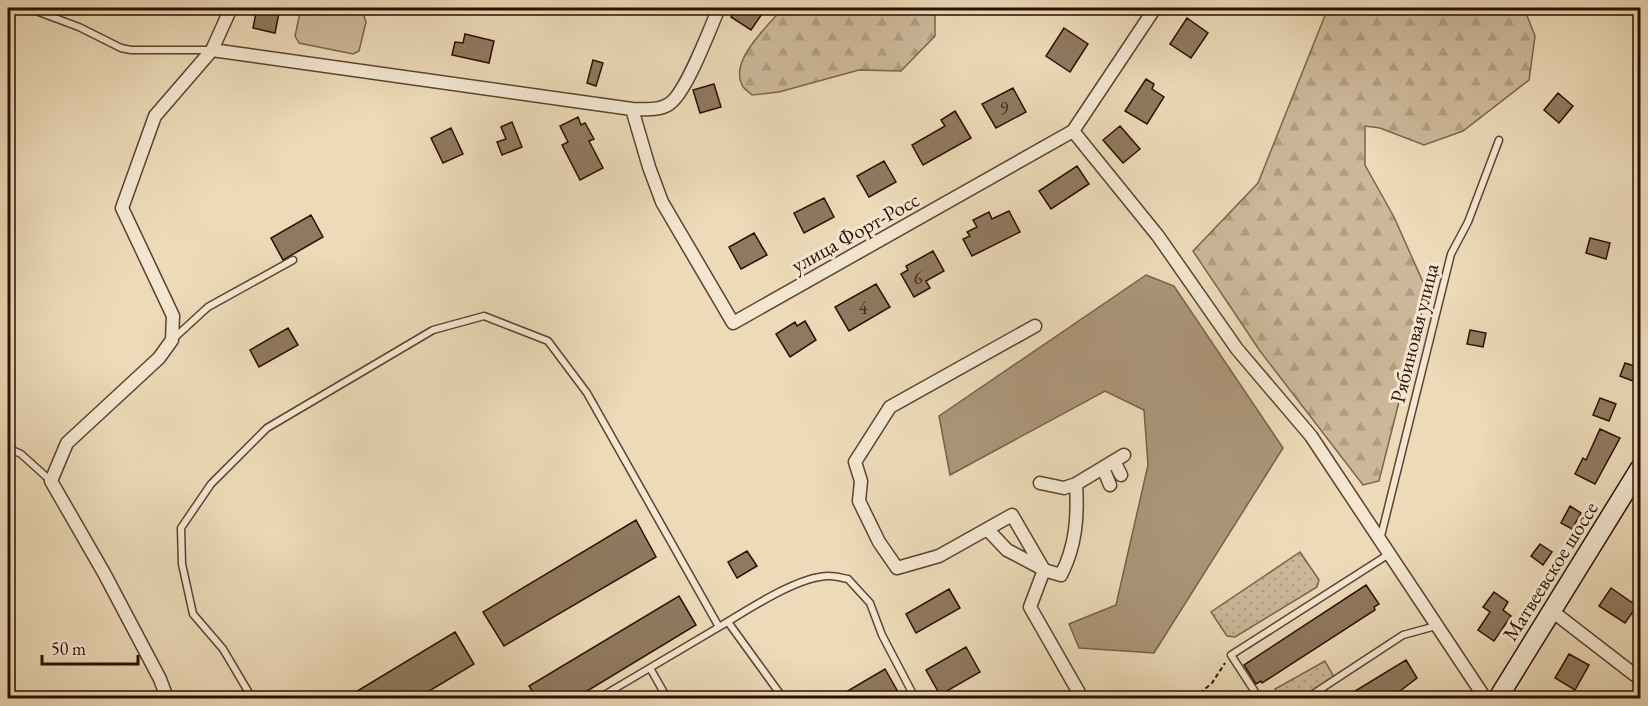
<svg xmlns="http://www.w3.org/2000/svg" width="1648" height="706" font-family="'EB Garamond',serif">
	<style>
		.grass { fill: url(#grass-dots); stroke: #7c634c; stroke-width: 1.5 }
		.forest { fill: url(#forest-firs); stroke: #7c634c; stroke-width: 1.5 }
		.pitch { fill: #ccb799; stroke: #7c634c; stroke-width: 1.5 }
		.water { fill: #ab9579; stroke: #795f49; stroke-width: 1.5 }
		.building { fill: #907960; stroke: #2d0f00; stroke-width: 1.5 }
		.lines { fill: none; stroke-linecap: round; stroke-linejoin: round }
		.service-casing { stroke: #5d422e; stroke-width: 9 }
		.minor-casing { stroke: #5d422e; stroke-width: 15 }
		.secondary-casing { stroke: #2d0f00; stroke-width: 21 }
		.path { stroke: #2d0f00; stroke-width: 2; stroke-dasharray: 4.5 3; stroke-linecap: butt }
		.service { stroke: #f3e7d1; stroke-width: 6 }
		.minor { stroke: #f3e7d1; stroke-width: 12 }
		.secondary { stroke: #f3e7d1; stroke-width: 18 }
		.labels { text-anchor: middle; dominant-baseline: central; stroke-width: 6; stroke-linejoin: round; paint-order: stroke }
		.number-label { font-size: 18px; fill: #462a18 }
		.street-label { font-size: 21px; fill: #2d0f00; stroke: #f3e7d1 }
	</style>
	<defs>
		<pattern id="grass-dots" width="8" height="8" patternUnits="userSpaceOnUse" patternTransform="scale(1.5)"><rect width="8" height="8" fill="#ccb799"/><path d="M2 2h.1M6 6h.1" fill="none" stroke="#b09c82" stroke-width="1.8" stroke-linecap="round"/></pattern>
		<pattern id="forest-firs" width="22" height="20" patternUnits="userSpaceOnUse" patternTransform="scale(1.5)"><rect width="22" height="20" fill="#ccb799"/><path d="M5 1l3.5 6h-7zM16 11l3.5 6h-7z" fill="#b09c82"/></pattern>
	</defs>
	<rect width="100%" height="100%" fill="#ecdab8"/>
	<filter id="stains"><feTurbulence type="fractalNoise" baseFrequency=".00333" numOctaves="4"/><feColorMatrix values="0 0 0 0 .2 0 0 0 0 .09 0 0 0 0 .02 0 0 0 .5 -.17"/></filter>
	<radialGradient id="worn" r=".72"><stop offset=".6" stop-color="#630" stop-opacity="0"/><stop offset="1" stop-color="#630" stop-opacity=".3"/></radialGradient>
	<path class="grass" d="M1300,552L1319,580L1317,587L1235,637L1227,636L1211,612Z
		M1325,661L1335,679L1301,698H1280L1275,689Z"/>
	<path class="forest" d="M783,8H935V36L901,71L859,70L779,92L752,95C749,92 743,88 742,85C729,60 769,25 783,8Z
		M1328,8H1524L1535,36L1529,80L1463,131L1424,145L1380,128L1365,126V165L1394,217L1427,291L1379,481L1363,485L1260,351L1193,251L1258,183Z"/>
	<path class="pitch" d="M301,8H335L363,13L366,22L359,51L353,54L299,43L295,36Z"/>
	<path class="water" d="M1146,275L1174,286L1283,448L1154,653L1079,648L1069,624L1116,605L1148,465L1144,410L1105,391L950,475L939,416Z"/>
	<path class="building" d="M257,8H280L275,33L253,28Z
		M737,8H766L751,30L731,17Z
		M1187,18L1208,33L1191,58L1170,44Z
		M1064,28L1088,44L1070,72L1046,56Z
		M465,34L494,41L489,63L452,55L455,42L463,43Z
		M593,60L603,63L596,86L587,83Z
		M1146,79L1154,84L1152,89L1164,97L1147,124L1125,111Z
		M714,84L721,107L700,113L693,90Z
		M1013,88L1026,112L996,128L982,104Z
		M1558,93L1573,106L1559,123L1544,110Z
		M955,111L971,138L923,165L912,145L945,126L941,120Z
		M578,117L581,125L585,123L594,139L589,141L603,168L580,180L562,145L568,142L560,126Z
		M512,122L522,147L502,155L497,142L506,139L501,127Z
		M1120,126L1140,149L1123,163L1103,140Z
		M451,128L463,154L443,163L431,138Z
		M884,161L896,182L869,197L857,176Z
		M1077,166L1089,184L1051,209L1039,191Z
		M824,198L834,217L804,233L794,213Z
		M1009,211L1020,232L972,256L963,239L970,236L967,232L977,227L973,220L989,212L992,219Z
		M311,215L323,237L283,260L271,238Z
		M754,233L767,255L741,269L729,247Z
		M1590,238L1610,243L1606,259L1586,253Z
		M933,251L944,271L926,281L930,288L914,297L901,274L908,270L906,266Z
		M876,284L890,307L849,331L835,307Z
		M805,321L816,340L790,357L776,334L795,322L797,326Z
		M288,328L298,345L259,367L250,350Z
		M1470,330L1486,333L1483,347L1467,344Z
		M1625,363L1641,368L1638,383L1620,376Z
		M1600,398L1616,404L1609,421L1593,415Z
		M1600,429L1620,438L1595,484L1575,474L1583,458L1586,460Z
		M1570,506L1581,513L1572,529L1561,523Z
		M636,520L656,557L504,646L483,612Z
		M1540,544L1552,552L1543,565L1531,556Z
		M747,551L757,566L737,578L728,562Z
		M1366,585L1379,604L1374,607L1375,610L1262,683L1261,681L1256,684L1244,665Z
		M1611,588L1637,606L1625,623L1599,606Z
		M949,589L960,608L916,633L906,614Z
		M1494,592L1508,602L1503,610L1511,616L1494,641L1478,630L1490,612L1483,607Z
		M679,596L696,625L574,699H537L529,686Z
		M455,632L474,664L416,699H344Z
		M966,647L980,672L940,695L926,670Z
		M1569,654L1589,665L1575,690L1555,678Z
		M1406,660L1417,678L1396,694L1394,691L1382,699H1342Z
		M885,669L902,699H834Z"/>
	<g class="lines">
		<defs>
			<path id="service" d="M28,8L79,27L121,48L131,50H210
				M172,340L208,307L293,260
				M8,448L21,454L51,481
				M1380,540L1451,254L1468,222L1499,140
				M728,622L783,698
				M650,668L667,698
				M252,698L223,649L193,614L182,564L181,528L211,484L267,428L433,330L484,316L548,341L587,393L719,627C746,611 799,575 830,576C836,576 842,578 848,579L870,603L882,635L915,698
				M599,698L719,627
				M1259,698L1231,655L1389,554
				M1307,698L1403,635L1436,626"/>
			<path id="minor" d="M212,50L632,109C644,109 659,111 669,104C686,94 710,28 719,8
				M632,109L649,167L662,202L733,323L1073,131L1155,8
				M1073,131L1158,236L1237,349L1311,436L1485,698
				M1035,326L890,407L855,462L861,481L859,501L879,542L897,568L939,556L1012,515L1044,570
				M1114,461L1121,475
				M1103,468L1110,485
				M1040,483L1064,488L1076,484
				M987,529L1007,550L1043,569
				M1552,611L1640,679
				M167,698L160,679L104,573L51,481L67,443L159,358L172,340L173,316L122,208L155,116L212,50L231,8
				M1082,698L1030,607L1044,570L1061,575C1076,546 1078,517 1076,484L1124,455"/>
			<path id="secondary" d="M1498,698L1640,468"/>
		</defs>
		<use href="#service" class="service-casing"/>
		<use href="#minor" class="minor-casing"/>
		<use href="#secondary" class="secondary-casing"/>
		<path class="path" d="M1194,698L1212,683L1225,663"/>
		<use href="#service" class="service"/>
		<use href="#minor" class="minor"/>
		<use href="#secondary" class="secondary"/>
	</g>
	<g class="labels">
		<g class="number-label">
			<text x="1004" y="108">9</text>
			<text x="918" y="277">6</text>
			<text x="863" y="307">4</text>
		</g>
		<g class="street-label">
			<text transform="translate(855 232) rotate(-29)">улица Форт-Росс</text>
			<text transform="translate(1414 333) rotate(-76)">Рябиновая улица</text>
			<text transform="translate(1550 571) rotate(-58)">Матвеевское шоссе</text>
		</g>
	</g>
	<rect width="1648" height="706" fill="none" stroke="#ecdab8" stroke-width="30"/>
	<rect x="9" y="9" width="1630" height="688" fill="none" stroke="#2d0f00" stroke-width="3"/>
	<rect x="15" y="15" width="1618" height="676" fill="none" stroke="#2d0f00" stroke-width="1.5"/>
	<path d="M42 655v9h96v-9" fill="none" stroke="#2d0f00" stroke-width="3"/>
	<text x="51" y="655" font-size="18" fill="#2d0f00" stroke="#f3e7d1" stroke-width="4.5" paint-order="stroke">50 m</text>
	<rect width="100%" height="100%" filter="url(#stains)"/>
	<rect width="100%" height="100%" fill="url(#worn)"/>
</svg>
